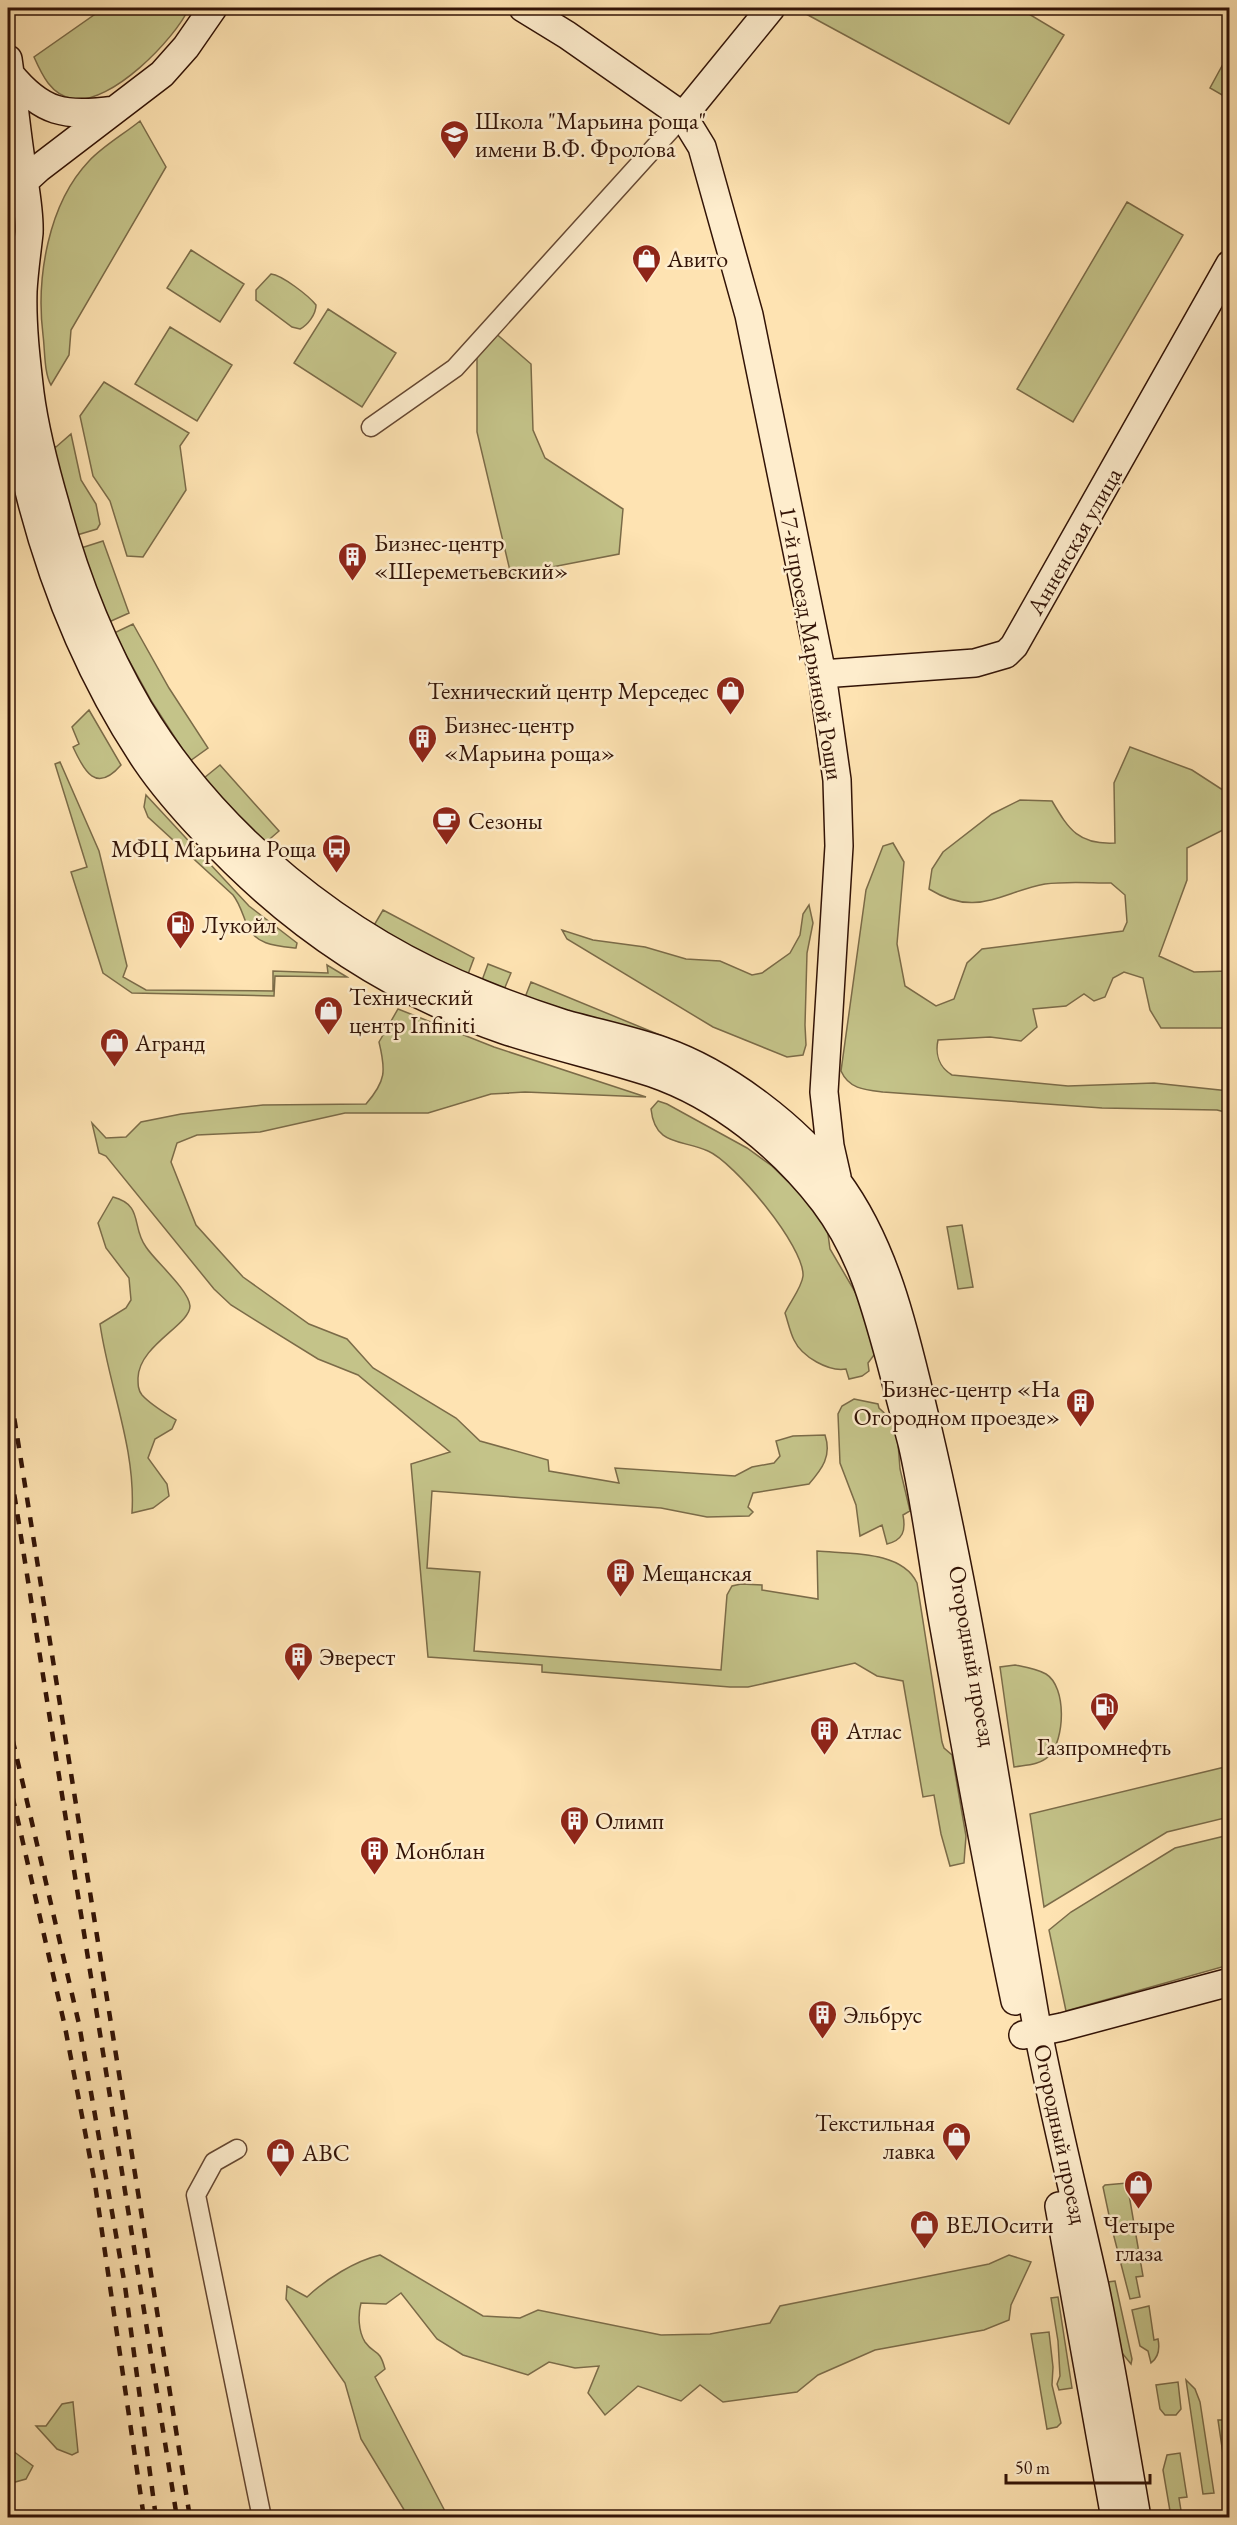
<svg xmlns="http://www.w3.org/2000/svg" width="1237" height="2525" font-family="'EB Garamond',serif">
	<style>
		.green { fill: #c4c389; stroke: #7b6b48; stroke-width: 1.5 }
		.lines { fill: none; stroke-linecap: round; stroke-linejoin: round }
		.street-casing { stroke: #654731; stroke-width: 21 }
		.secondary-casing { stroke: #321306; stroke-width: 30 }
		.street { stroke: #feedcd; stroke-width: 18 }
		.secondary { stroke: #feedcd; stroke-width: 27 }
		.rail { stroke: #321306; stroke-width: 4.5; stroke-dasharray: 10 10; stroke-linecap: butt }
		.labels { text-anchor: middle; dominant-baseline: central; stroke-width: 5; stroke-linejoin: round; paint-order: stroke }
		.poi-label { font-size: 24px; fill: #321306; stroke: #feedcd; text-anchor: start }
		.street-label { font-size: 24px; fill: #321306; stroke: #feedcd }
	</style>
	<rect width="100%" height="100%" fill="#fee3b2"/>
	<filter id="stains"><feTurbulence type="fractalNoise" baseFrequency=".00333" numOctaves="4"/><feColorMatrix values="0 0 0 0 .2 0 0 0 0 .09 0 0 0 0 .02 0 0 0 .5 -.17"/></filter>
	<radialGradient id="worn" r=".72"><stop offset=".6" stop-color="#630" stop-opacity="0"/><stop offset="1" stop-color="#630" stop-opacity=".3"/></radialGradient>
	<path class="green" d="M104,8H189C175,39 111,105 73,99C51,95 42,75 34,57Z
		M795,8H1019L1064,35L1009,124Z
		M1229,53V99L1210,88Z
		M140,121L166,167L71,330L69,355L51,385C44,373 45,350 43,335C36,278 48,204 89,161C103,146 124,134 140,121Z
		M1127,202L1183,235L1073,422L1017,389Z
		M191,250L244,284L220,322L167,288Z
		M271,274C282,275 309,296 316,305C316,314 308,325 300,329L292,327L256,300V290Z
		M328,309L396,353L362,407L294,363Z
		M170,327L232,365L197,421L135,384Z
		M493,331L531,364L533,430L545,458L623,509L619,554L511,575L477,432V350Z
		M104,382L189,433L180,446L186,490L143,557L127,556L110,501L93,476L80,416Z
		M71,434L81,480L96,504L100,524L97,529L77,535L53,446L56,447Z
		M103,541L129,613L109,622L81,548Z
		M133,624L169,688L208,748L190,761L152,702L114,633Z
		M89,710L121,765C96,794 84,771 73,747L79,744L72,727Z
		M1130,747L1192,770L1229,794V827L1187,848V880L1159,956L1194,972L1229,971V1028H1161L1150,1010L1143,978L1124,972L1113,978L1105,997L1094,1001L1084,994L1066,1006L1033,1009L1037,1027L1021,1041L990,1037L938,1040C935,1054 939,1067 952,1075L1068,1086L1154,1083L1229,1091V1113L1217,1110L1102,1108L883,1092C865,1090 849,1089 841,1071L866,890L883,846L893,843L904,862L897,944L905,986L936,1006L954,999L967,963L982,949L1123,931L1127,922L1125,895L1111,883C1090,883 1066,881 1045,884C999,893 976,918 929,889L932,869L943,852L992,814L1020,800L1052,801C1069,830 1079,845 1115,843L1114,783Z
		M60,762L99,851L127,966L123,977L146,990L273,991V971L328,973L327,965L347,977L275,976L274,996L132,993L103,973L71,872L87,867L55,764Z
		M220,765L279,831L264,844L204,778Z
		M146,795L249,906L297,943L296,948C277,946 255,945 247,925C242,913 240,904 233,895L148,817L144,807Z
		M809,905L813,923L807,953L805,1025L806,1045L803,1055L787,1057L713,1027L567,939L562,930L593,940L645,947L686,959L720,961L752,975L762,973L790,953L800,935L803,914Z
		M383,910L474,958L467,977L373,927Z
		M488,964L511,973L503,992L481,983Z
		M531,982L672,1040L709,1059L524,1000Z
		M398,1009L494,1047L646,1097L525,1092L491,1094L428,1113H345L260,1132L197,1135L177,1143L171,1162L196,1225L243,1277L309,1324L347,1339L373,1368L456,1418L480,1441L548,1460L549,1471L619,1483L615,1468L735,1476L752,1467L774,1463L780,1456L776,1441L793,1436L825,1435C832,1456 822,1469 809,1484L753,1493L748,1507L753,1512L749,1516L707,1517L661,1508L432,1491L427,1568L480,1572L474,1651L721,1670L727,1595L732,1586L741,1584L762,1585V1590L818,1599L817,1551C848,1554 902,1550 917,1583L942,1742L944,1748L952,1755L966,1836L964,1863L950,1866L941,1834L934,1795L923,1797L903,1681L877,1676L855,1663L748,1687H730L542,1672V1665L428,1657L411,1464L450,1452L358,1375L318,1359L231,1305L214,1289L106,1156L99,1153L92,1123L106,1138L126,1137L141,1122L181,1114L263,1105L366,1104C386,1081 386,1071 379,1042Z
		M658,1101L667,1104L747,1148L772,1166L826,1219L830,1249L861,1302L873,1343L874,1355L868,1363L869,1371L862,1376L849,1379L846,1369C829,1372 802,1357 794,1340C790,1332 788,1322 785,1313C790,1302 802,1287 803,1276C805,1247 734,1162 708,1151C682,1139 655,1147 651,1109Z
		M113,1197C144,1205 131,1227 146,1247C155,1261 189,1290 190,1306C190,1325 139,1345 138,1378C138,1385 138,1390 142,1395C151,1405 165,1413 176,1420L172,1429L155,1439L148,1458L167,1484L169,1496L153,1508L132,1513C136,1448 109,1387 100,1324L126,1308L131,1300L129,1278L106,1248L98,1223Z
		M962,1225L973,1287L958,1289L947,1227Z
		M854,1399L878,1404L879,1408L894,1422L897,1430L900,1469L910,1511L903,1515C906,1531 903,1540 887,1544L882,1525L860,1536L856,1505L840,1463L838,1414L842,1406Z
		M1015,1665C1025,1667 1037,1669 1046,1674C1067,1687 1065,1740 1049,1756C1040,1765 1026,1765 1014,1767L1000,1667Z
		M1229,1766V1817L1167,1832L1044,1907L1030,1814Z
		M1229,1835V1965L1066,2011L1049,1930L1071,1912L1175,1848Z
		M1127,2183L1143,2276L1136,2277L1140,2297L1130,2299L1111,2225L1114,2224L1113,2219L1110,2220L1103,2187L1105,2185Z
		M380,2255L483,2316L520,2318L538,2310L661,2335L710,2334L770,2323L780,2306L989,2264L1009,2255L1031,2262L1011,2305L1009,2320L984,2330L875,2350L818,2375L797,2392L723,2402L700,2385L681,2401L638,2386L605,2415L588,2393L599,2366L575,2368L549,2362L528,2375L463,2355L437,2339L401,2293L386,2304L361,2303C358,2314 358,2331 365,2342C375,2356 379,2347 385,2369L375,2377L448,2517L409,2518L361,2439L345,2383L286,2299L287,2286L307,2297C326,2279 355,2261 380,2255Z
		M1115,2281L1132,2359L1131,2364L1122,2353L1108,2282Z
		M1058,2297L1072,2388L1059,2390L1057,2384L1060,2376L1058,2341L1051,2298Z
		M1149,2306L1154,2340L1158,2339C1160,2349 1159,2357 1151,2363L1148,2351L1140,2346L1132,2310Z
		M1049,2332L1053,2367L1052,2385L1061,2423L1057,2427L1047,2429L1031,2334Z
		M1186,2380L1195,2389L1200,2402L1214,2493L1203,2494Z
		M1178,2382L1181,2409L1176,2415H1165L1160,2409L1156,2385Z
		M73,2402L78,2452L72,2455L57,2449L36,2426H46L62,2404Z
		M1225,2420L1229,2450V2495L1218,2420Z
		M13,2451L33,2466L26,2479L8,2484V2454Z
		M1180,2453L1187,2497L1179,2498L1182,2517H1171L1163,2470L1167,2455Z"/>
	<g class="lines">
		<defs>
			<path id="street" d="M371,427L455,368L683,116
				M237,2149L214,2162L196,2195L262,2518"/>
			<path id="secondary" d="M523,8L567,35L683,116L702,147L749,315L822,674L837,780L839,846L824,1092L830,1146L837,1177
				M8,59C13,93 16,127 21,160C24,184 30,209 29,233C27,252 24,272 23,291C22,325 26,359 30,393C35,432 45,469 56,507C75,577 102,646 139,709C216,837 344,940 482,994C509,1005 537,1015 565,1024C597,1033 631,1040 663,1051C726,1073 798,1128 837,1181C889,1251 907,1343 927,1426C973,1621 1001,1819 1035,2016C1052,2107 1075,2197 1095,2287C1111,2364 1124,2441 1137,2518
				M10,74C42,113 65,117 114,110
				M683,116L771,8
				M15,190L39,168L162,74L186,47L213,8
				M8,386C28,518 71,649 146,761C163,786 184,810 205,832C288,922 388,990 504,1030C552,1046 603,1057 652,1073C719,1096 781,1146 824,1202C861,1251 875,1304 891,1363C898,1389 905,1416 912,1443C925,1499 932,1558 942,1616C965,1745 988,1873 1015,2001
				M822,674L975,663L1006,654L1014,646L1230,264
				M1023,2035L1062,2027L1230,1982
				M1059,2206L1115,2518"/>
		</defs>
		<use href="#street" class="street-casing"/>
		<use href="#secondary" class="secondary-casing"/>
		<use href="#street" class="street"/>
		<use href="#secondary" class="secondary"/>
		<path class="rail" d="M8,1379L190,2518
			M8,1455L177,2518
			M8,1720L79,2024L125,2286L156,2518
			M8,1777L65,2027L95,2184L144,2518"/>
	</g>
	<defs>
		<symbol id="school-pin" viewBox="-11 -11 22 30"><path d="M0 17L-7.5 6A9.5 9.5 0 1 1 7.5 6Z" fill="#8f2418" stroke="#feedcd"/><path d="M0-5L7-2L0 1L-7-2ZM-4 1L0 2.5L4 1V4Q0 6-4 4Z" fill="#fff"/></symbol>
		<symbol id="shop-pin" viewBox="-11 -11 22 30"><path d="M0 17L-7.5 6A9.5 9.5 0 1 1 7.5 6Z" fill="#8f2418" stroke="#feedcd"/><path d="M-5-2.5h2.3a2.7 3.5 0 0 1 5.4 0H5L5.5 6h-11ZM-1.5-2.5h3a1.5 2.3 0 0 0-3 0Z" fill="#fff"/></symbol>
		<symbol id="building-pin" viewBox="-11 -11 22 30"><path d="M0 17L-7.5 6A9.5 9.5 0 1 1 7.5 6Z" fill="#8f2418" stroke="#feedcd"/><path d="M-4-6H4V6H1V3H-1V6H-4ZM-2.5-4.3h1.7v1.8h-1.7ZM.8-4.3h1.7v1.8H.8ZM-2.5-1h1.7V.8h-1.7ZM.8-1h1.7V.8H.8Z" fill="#fff"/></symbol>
		<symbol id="cafe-pin" viewBox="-11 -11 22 30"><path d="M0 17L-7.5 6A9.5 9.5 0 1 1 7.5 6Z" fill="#8f2418" stroke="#feedcd"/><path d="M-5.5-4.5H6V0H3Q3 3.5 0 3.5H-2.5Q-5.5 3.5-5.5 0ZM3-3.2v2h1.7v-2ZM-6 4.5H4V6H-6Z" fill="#fff"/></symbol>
		<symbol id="bus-pin" viewBox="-11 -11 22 30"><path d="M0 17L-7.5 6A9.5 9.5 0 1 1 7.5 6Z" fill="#8f2418" stroke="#feedcd"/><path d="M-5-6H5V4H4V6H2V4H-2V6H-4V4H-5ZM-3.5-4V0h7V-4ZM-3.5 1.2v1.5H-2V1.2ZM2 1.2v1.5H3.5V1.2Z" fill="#fff"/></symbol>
		<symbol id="fuel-pin" viewBox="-11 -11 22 30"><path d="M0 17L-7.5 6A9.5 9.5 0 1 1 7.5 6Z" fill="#8f2418" stroke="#feedcd"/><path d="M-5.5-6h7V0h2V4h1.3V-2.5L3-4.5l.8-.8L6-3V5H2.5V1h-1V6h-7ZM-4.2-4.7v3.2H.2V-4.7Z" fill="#fff"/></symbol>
	</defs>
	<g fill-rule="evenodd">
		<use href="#school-pin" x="438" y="118" width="33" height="45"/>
		<use href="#shop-pin" x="630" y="242" width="33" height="45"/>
		<use href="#building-pin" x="336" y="540" width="33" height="45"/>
		<use href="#shop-pin" x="714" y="674" width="33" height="45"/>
		<use href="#building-pin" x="406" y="722" width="33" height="45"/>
		<use href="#cafe-pin" x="430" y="804" width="33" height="45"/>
		<use href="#bus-pin" x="320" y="832" width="33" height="45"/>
		<use href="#fuel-pin" x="164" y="908" width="33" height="45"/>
		<use href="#shop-pin" x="312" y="994" width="33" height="45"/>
		<use href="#shop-pin" x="98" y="1026" width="33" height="45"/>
		<use href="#building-pin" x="1064" y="1386" width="33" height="45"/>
		<use href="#building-pin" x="604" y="1556" width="33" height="45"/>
		<use href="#building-pin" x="282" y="1640" width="33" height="45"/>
		<use href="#fuel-pin" x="1088" y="1690" width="33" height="45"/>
		<use href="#building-pin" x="808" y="1714" width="33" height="45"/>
		<use href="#building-pin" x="558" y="1804" width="33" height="45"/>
		<use href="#building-pin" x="358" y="1834" width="33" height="45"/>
		<use href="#building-pin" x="806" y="1998" width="33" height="45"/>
		<use href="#shop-pin" x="940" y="2120" width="33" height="45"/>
		<use href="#shop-pin" x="264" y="2136" width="33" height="45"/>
		<use href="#shop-pin" x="1122" y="2168" width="33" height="45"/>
		<use href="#shop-pin" x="908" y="2208" width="33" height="45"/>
	</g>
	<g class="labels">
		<g class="poi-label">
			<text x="475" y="120">Школа "Марьина роща"<tspan x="475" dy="28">имени В.Ф. Фролова</tspan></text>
			<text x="667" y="258">Авито</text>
			<text x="374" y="542">Бизнес-центр<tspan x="374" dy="28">«Шереметьевский»</tspan></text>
			<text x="709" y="690" text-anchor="end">Технический центр Мерседес</text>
			<text x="444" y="724">Бизнес-центр<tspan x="444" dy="28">«Марьина роща»</tspan></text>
			<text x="468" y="820">Сезоны</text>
			<text x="316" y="848" text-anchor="end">МФЦ Марьина Роща</text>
			<text x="202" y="924">Лукойл</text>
			<text x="349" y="996">Технический<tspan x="349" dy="28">центр Infiniti</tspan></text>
			<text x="135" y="1042">Агранд</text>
			<text x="1060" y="1388" text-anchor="end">Бизнес-центр «На<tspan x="1060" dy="28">Огородном проезде»</tspan></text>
			<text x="642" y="1572">Мещанская</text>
			<text x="319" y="1656">Эверест</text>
			<text x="846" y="1730">Атлас</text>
			<text x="1104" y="1746" text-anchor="middle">Газпромнефть</text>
			<text x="595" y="1820">Олимп</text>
			<text x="395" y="1850">Монблан</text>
			<text x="843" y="2014">Эльбрус</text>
			<text x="935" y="2122" text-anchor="end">Текстильная<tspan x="935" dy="28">лавка</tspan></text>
			<text x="302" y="2152">ABC</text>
			<text x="946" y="2224">ВЕЛОсити</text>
			<text x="1139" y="2224" text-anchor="middle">Четыре<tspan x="1139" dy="28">глаза</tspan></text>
		</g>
		<g class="street-label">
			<text transform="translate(1074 541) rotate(-60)">Анненская улица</text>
			<text transform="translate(812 643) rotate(80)">17-й проезд Марьиной Рощи</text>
			<text transform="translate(973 1656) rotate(80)">Огородный проезд</text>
			<text transform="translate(1061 2134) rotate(78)">Огородный проезд</text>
		</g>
	</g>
	<rect width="1237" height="2525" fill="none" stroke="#fee3b2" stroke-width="30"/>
	<rect x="9" y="9" width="1219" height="2507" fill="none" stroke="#321306" stroke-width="3"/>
	<rect x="15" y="15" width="1207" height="2495" fill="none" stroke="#321306" stroke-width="1.5"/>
	<path d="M1006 2474v9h144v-9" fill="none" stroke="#321306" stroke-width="3"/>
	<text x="1015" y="2474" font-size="18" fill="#321306" stroke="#feedcd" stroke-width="4.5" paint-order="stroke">50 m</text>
	<rect width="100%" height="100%" filter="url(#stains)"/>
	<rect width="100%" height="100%" fill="url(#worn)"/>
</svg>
